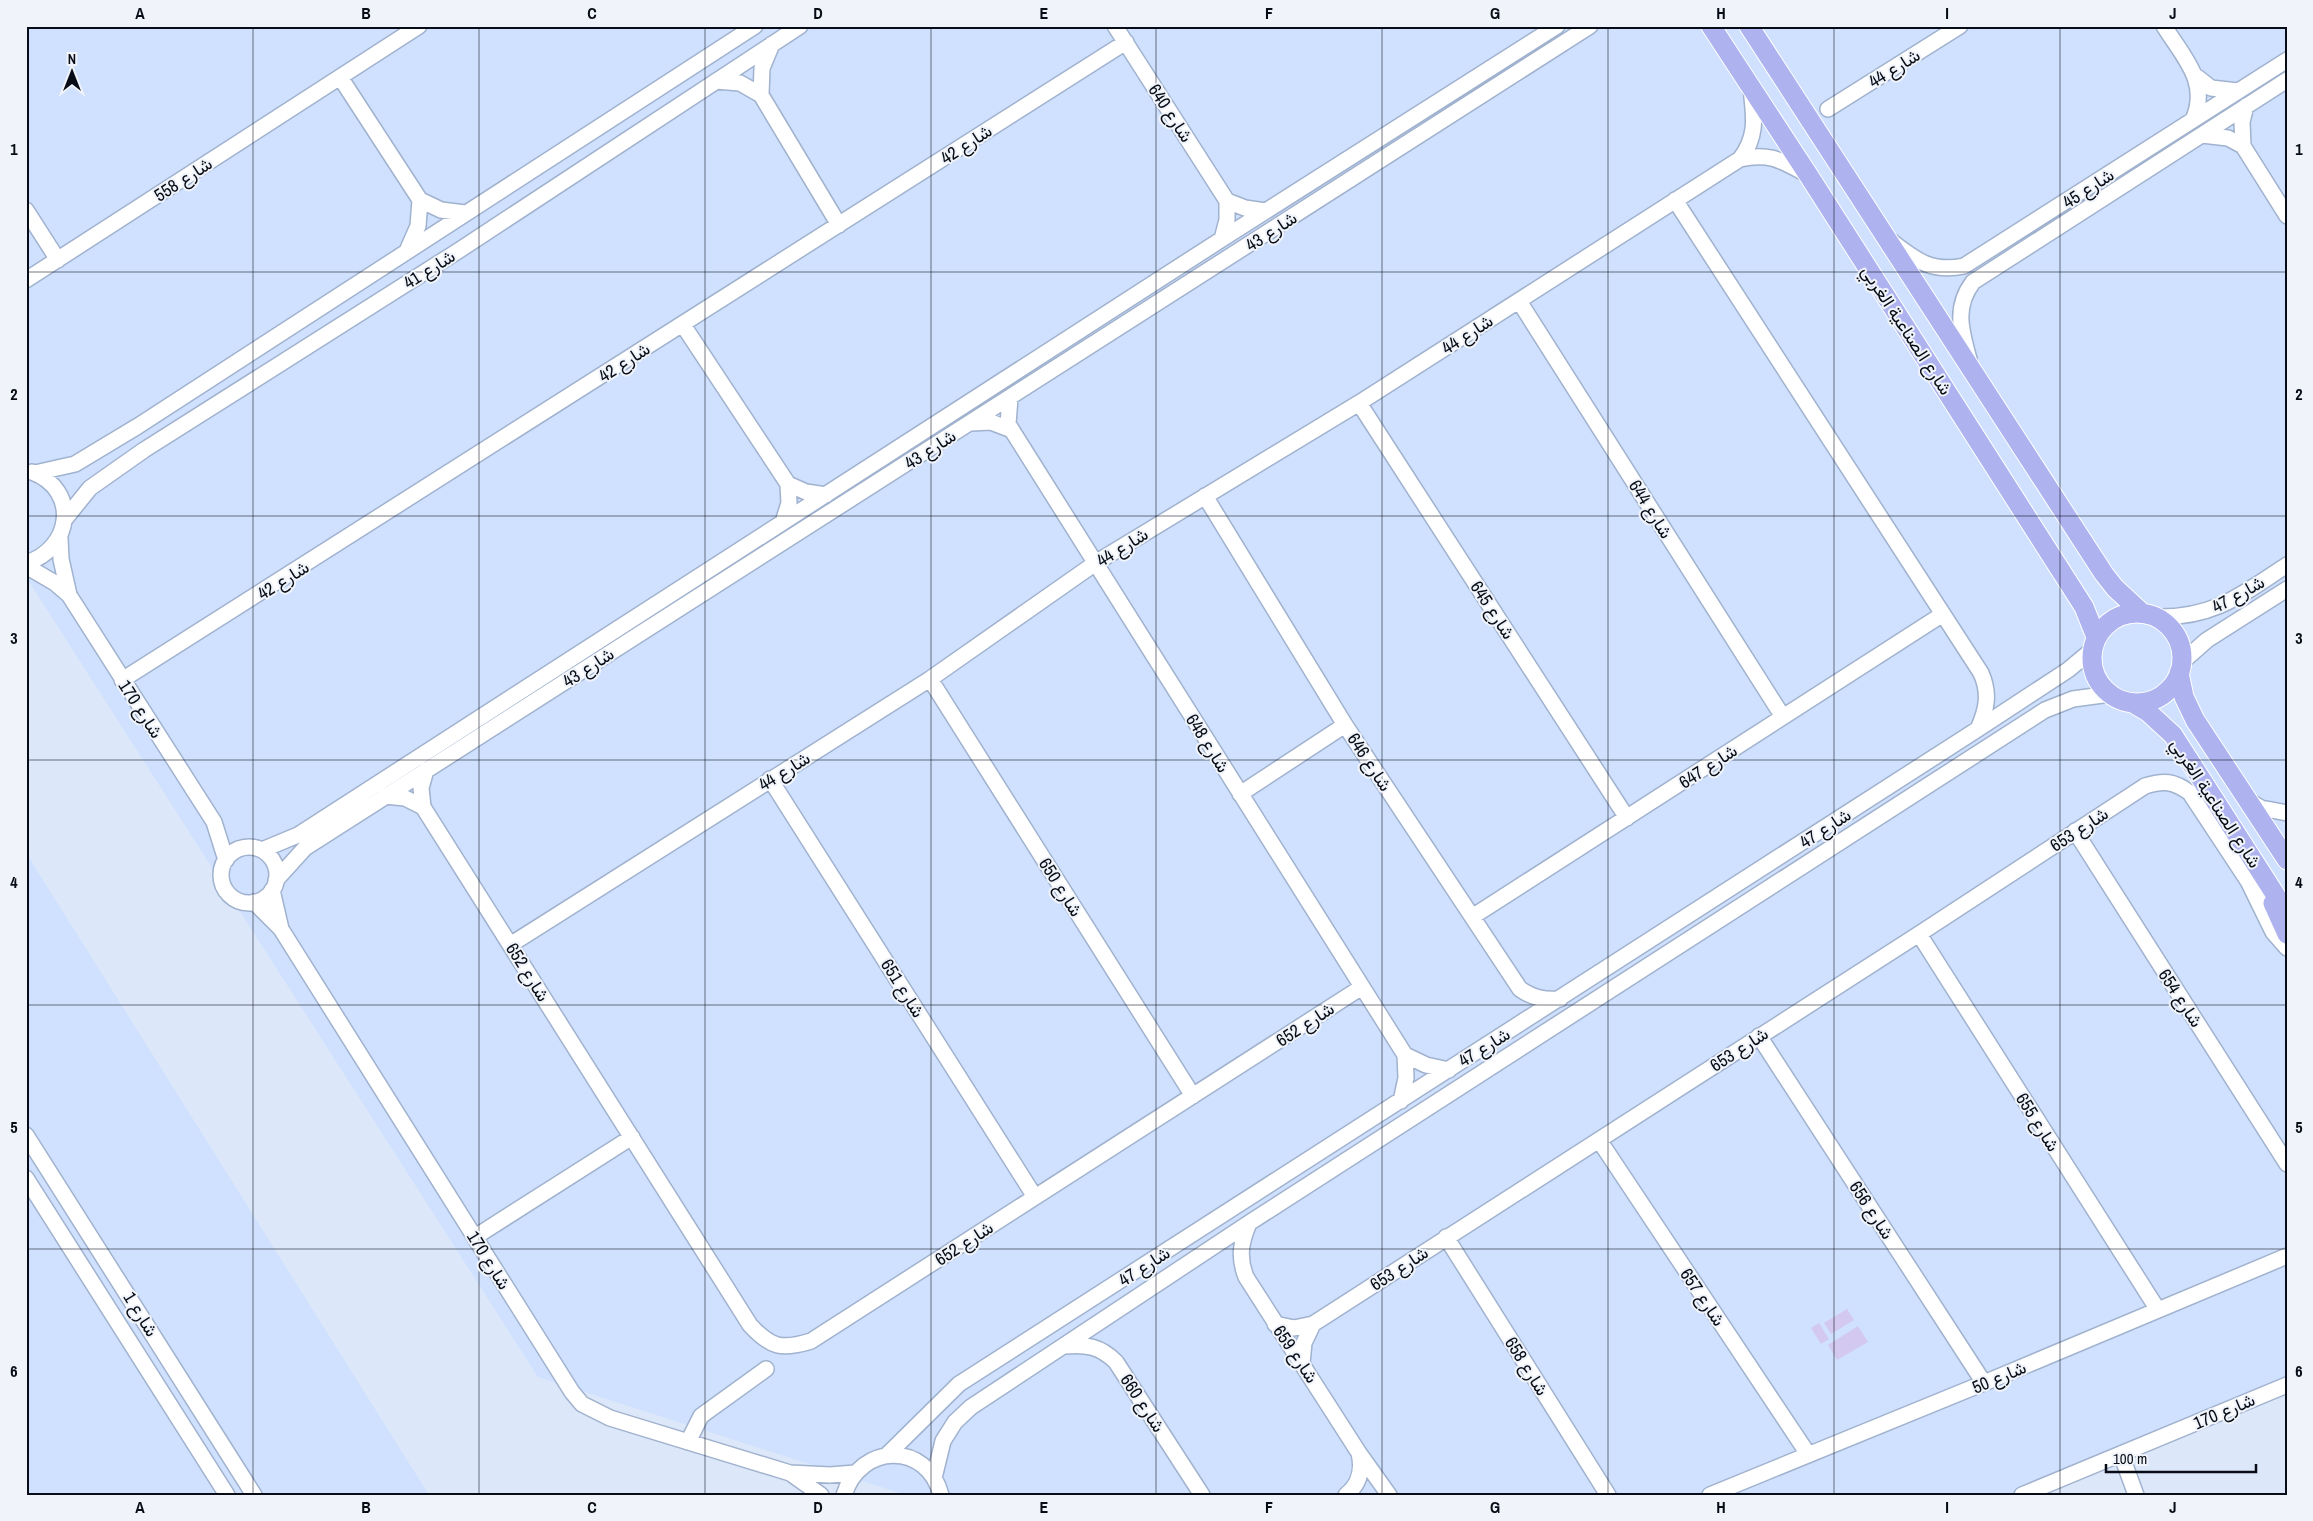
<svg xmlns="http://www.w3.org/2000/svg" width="2313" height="1521" font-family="'Archivo Narrow',Vazirmatn,sans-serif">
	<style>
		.built { fill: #cfe1fe }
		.green { fill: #d3c9f0 }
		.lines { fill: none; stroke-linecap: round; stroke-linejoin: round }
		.minor-casing { stroke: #a0b2ce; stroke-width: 18 }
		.major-casing { stroke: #fff; stroke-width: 21 }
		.minor { stroke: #fff; stroke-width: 15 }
		.major { stroke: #aeb2ef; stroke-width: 19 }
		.grid { fill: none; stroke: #070c16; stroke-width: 1; stroke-opacity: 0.55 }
		.labels { text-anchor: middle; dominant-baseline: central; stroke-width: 4; stroke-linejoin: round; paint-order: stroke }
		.street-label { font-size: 18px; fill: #070c16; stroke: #f0f4fa }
		.neatline { fill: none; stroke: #070c16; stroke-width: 2 }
		.grid-label { font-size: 16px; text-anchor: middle; font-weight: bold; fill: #070c16 }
	</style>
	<rect width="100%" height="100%" fill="#dce7f9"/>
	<path class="built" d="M26,26H2287V1391L2039,1495H906L538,1377L26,577Z
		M26,853L429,1495H26Z"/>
	<path class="green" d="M1847,1309L1854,1320L1831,1334L1824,1323Z
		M1819,1323L1829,1339L1821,1344L1811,1328Z
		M1858,1326L1868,1342L1837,1360L1828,1345Z"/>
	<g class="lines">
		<defs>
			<path id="minor" d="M1115,26L1227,201V220L1222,239
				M2164,26C2183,57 2210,82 2193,120
				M340,77L420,200L441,210L465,213
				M2197,77L2211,88L2238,91
				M716,81L740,83L761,95L839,225
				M761,95L762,68L772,44
				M1828,109L1960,26
				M2202,135L2228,138L2243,146L2287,216
				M2243,146L2242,122L2246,106
				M1740,159C1770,152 1782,161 1808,175
				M1675,200L1981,673C1990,693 1987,709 1978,729
				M1227,201L1245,208L1265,211
				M26,210L58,260
				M1891,241C1916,260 1931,273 1964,266L2287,60
				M407,251L418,226L420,200
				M26,280L419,26
				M1519,301L1783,717
				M683,325L788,484L789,503L783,522
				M1969,359C1961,330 1954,307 1973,282L2287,80
				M1010,398L1008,424L1405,1055L1406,1078L1401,1101
				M1359,403L1627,818
				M971,423L991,422L1012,430
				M35,473L75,464L138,426L755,26
				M788,484L806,492L826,495
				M1205,496L1345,725L1520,989C1533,998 1544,1000 1560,999
				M65,519L90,488L144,450L458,251L800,26
				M60,538L61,559L69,595
				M26,563C72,549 80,490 32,472
				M26,566L55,583L69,595L214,822L226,860
				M2157,617C2214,618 2241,595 2287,565
				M2182,662L2207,640L2287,589
				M930,679L1193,1096
				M122,680L1126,42
				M426,770L421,788L423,807L750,1325C771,1348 782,1350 811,1341L1362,987
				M770,779L1035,1197
				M1240,794L1345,725
				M385,796L405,798L423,807
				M2249,801L2261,808L2287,813
				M2075,831L2287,1164
				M221 875a28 28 0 1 1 56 0a28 28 0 1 1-56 0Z
				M262,850L298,835L1222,239L1557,26
				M276,880L305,848L1590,26
				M272,890L281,929
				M254,902L281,929L572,1392L582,1404L610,1418L790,1473L830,1475L855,1473
				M1472,917L1943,614
				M1919,934L2158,1310
				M510,945L930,679L1097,562L1359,403L1740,159C1758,136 1754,116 1751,89
				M1759,1036L1984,1383
				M1405,1055L1426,1065L1449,1070
				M26,1135L254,1495
				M1599,1140L1808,1454
				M26,1178L227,1495
				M1249,1223C1241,1242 1238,1257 1246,1277L1359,1453C1363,1470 1360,1484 1346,1495
				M475,1237L632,1137
				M1446,1237L1608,1495
				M1275,1324L1294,1328L1313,1324L1919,934L2145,786C2164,780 2174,781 2190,793L2248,881L2273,932L2287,948
				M1064,1346C1086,1344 1100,1346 1116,1362L1202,1495
				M1302,1363L1304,1343L1313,1324
				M688,1442L701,1416L766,1369
				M1359,1453L1389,1495
				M2121,1454L2136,1495
				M887,1455L959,1384L1978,729L2068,670L2092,650
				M790,1473L821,1495
				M934,1478L943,1441L955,1422L971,1407L1249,1223L2045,710L2073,699L2110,694
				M844,1495C860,1443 927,1441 941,1495
				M1710,1495L1984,1383L2287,1256
				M2022,1495L2287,1385"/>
			<path id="major" d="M1711,26L1809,176L2084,607L2096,637
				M1749,26L2104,574L2115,588L2142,613
				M2092 658a45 45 0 1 1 90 0a45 45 0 1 1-90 0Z
				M2179,673L2184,697L2195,720L2287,860
				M2133,703L2148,712L2173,735L2287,913
				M2273,903L2287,934"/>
		</defs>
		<use href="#minor" class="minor-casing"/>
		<use href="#major" class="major-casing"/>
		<use href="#minor" class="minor"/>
		<use href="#major" class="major"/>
	</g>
	<path class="grid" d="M253,26V1495M479,26V1495M705,26V1495M931,26V1495M1156,26V1495M1382,26V1495M1608,26V1495M1834,26V1495M2060,26V1495M26,272H2287M26,516H2287M26,760H2287M26,1005H2287M26,1249H2287"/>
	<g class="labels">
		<g class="street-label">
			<text transform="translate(1894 68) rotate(-32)">شارع 44</text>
			<text transform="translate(1171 113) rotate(57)">شارع 640</text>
			<text transform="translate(966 144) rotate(-33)">شارع 42</text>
			<text transform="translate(183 179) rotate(-33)">شارع 558</text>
			<text transform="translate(2088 188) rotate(-33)">شارع 45</text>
			<text transform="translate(1271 231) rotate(-33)">شارع 43</text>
			<text transform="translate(429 269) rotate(-32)">شارع 41</text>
			<text transform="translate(1907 330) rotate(57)">شارع الصناعية الغربي</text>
			<text transform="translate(1467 334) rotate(-33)">شارع 44</text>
			<text transform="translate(624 362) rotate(-33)">شارع 42</text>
			<text transform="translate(930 449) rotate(-33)">شارع 43</text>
			<text transform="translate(1651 509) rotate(58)">شارع 644</text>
			<text transform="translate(1122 547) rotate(-32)">شارع 44</text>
			<text transform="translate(283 580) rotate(-32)">شارع 42</text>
			<text transform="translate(2238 594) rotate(-29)">شارع 47</text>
			<text transform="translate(1493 610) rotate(57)">شارع 645</text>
			<text transform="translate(588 667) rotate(-33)">شارع 43</text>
			<text transform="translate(141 709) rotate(57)">شارع 170</text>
			<text transform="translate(1208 743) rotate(58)">شارع 648</text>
			<text transform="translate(1370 762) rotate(57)">شارع 646</text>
			<text transform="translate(1708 766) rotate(-33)">شارع 647</text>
			<text transform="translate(784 771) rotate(-32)">شارع 44</text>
			<text transform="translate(2216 803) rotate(57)">شارع الصناعية الغربي</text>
			<text transform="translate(1825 828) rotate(-33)">شارع 47</text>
			<text transform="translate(2079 829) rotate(-33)">شارع 653</text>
			<text transform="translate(1061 887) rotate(58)">شارع 650</text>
			<text transform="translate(528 972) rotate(58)">شارع 652</text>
			<text transform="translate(903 988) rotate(58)">شارع 651</text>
			<text transform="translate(2181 998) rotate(57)">شارع 654</text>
			<text transform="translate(1305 1024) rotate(-33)">شارع 652</text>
			<text transform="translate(1484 1047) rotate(-32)">شارع 47</text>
			<text transform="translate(1739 1049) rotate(-33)">شارع 653</text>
			<text transform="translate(2038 1122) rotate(58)">شارع 655</text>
			<text transform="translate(1872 1210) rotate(57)">شارع 656</text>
			<text transform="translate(964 1243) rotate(-33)">شارع 652</text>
			<text transform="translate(489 1260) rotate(58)">شارع 170</text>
			<text transform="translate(1144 1266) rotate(-33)">شارع 47</text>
			<text transform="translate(1399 1268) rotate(-33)">شارع 653</text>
			<text transform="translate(1703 1297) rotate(56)">شارع 657</text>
			<text transform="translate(141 1314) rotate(58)">شارع 1</text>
			<text transform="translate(1296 1354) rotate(56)">شارع 659</text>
			<text transform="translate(1527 1366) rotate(58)">شارع 658</text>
			<text transform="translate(1999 1377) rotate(-23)">شارع 50</text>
			<text transform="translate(1143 1403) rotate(57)">شارع 660</text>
			<text transform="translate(2224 1411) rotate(-23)">شارع 170</text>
		</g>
	</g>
	<rect width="2313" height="1521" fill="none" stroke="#f0f4fa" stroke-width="55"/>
	<g transform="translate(72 72)" stroke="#f0f4fa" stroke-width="4" paint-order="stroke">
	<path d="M0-4L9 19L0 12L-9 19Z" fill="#070c16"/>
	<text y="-8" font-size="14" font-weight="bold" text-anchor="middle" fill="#070c16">N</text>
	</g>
	<path d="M2106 1464v8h150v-8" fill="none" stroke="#070c16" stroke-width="2.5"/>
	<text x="2113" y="1464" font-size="15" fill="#070c16" stroke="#f0f4fa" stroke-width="4" paint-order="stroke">100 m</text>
	<rect x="28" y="28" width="2258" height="1466" class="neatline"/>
	<g class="grid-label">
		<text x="140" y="19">A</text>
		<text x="366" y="19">B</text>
		<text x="592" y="19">C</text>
		<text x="818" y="19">D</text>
		<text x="1044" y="19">E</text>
		<text x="1269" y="19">F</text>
		<text x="1495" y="19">G</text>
		<text x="1721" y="19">H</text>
		<text x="1947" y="19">I</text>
		<text x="2173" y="19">J</text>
		<text x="14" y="155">1</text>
		<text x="2299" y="155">1</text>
		<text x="14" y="400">2</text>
		<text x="2299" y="400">2</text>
		<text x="14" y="644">3</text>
		<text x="2299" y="644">3</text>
		<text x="14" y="888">4</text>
		<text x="2299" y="888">4</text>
		<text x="14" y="1133">5</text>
		<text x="2299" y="1133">5</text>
		<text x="14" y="1377">6</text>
		<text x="2299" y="1377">6</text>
		<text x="140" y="1513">A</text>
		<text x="366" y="1513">B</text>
		<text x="592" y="1513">C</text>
		<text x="818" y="1513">D</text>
		<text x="1044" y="1513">E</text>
		<text x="1269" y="1513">F</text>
		<text x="1495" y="1513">G</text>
		<text x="1721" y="1513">H</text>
		<text x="1947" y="1513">I</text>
		<text x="2173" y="1513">J</text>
	</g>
</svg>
